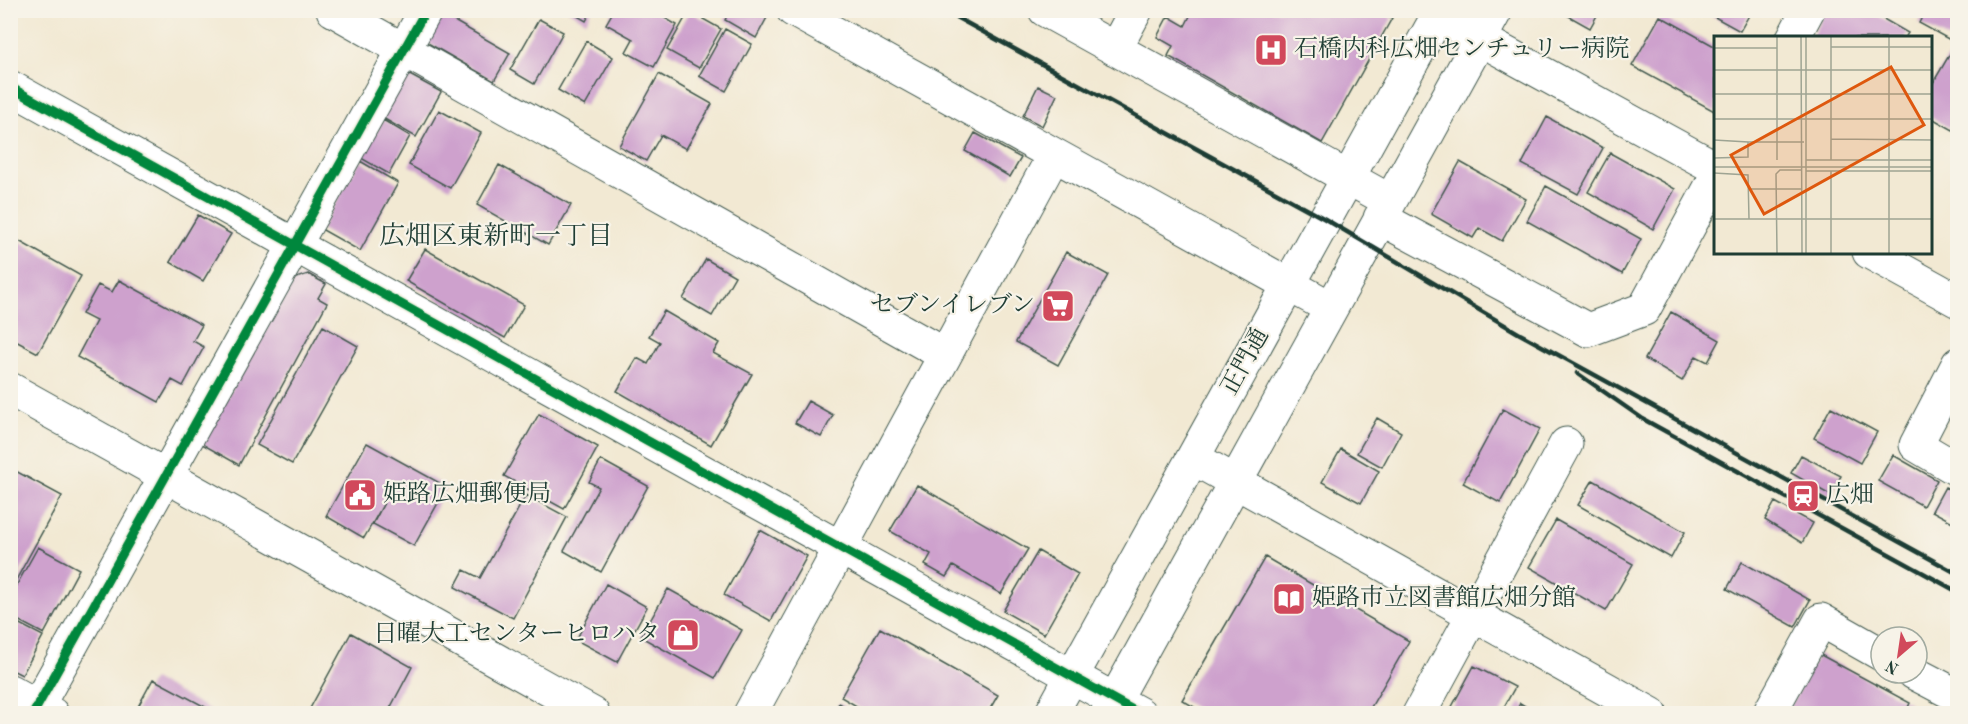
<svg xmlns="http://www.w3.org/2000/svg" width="1968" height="724" font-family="'Old Standard TT','Noto Serif JP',serif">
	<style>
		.building { fill: #cea1cd }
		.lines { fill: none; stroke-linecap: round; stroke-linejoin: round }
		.minor-casing { stroke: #3f574c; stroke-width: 35 }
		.minor { stroke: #fff; stroke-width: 33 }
		.rail { stroke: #1f3d34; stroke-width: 4.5 }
		.cycleway-casing { stroke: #f7f3e8; stroke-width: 13 }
		.cycleway { stroke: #00873e; stroke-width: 9 }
		.labels { text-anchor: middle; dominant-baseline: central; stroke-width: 4.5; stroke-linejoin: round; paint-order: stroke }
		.poi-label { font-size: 24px; fill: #1f3d34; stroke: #f7f3e8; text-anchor: start }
		.street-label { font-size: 24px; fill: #1f3d34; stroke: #f7f3e8 }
		.neighbourhood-label { font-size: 26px; fill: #1f3d34; stroke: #f7f3e8 }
		.inset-road { fill: none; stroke: #9ea493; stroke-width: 1.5 }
		.view { fill: #de580e; fill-opacity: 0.15; stroke: #de580e; stroke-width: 3 }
		.inset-edge { fill: none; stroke: #1f3d34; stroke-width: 3 }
	</style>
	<rect width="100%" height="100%" fill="#f7f3e8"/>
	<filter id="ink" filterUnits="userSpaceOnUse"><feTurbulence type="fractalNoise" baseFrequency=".0167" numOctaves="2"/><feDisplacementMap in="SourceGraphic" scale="12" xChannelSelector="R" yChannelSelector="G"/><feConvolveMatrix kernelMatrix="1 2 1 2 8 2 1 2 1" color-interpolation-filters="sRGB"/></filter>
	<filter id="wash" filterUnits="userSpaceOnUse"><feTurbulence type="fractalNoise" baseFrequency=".008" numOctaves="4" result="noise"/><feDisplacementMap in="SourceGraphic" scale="24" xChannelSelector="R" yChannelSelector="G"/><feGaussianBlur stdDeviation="1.35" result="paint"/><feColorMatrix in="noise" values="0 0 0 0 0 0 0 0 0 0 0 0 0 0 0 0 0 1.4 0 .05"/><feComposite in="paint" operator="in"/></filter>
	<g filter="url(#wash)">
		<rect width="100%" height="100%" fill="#f2e9d3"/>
		<g id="blocks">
			<path class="building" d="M567,10H592L586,21Z
				M614,10H651L677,25L654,67L626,52L633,39L606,24Z
				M730,10H767L770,12L756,38L725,20Z
				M1193,10H1378L1392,18L1322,143L1168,56L1173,46L1157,37L1168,16L1185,26Z
				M1558,10H1600L1590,28Z
				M1702,10H1752L1740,31Z
				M1826,10H1868L1908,33L1905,38H1811Z
				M1926,10H1958V32L1952,41L1919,23Z
				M689,11L721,29L699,68L667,50Z
				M442,14L510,53L494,81L426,42Z
				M1660,16L1716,47V112L1632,66Z
				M539,19L563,32L534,84L510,70Z
				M725,29L752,44L726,91L699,76Z
				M1958,40V121L1953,130L1930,117V88Z
				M586,41L613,57L585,106L558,90Z
				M406,73L441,92L416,137L381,117Z
				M659,74L712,104L686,149L661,135L646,161L619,146Z
				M1038,86L1057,95L1042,126L1023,116Z
				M439,110L481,133L450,188L409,165Z
				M1547,117L1603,148L1578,194L1522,164Z
				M383,120L410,136L389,174L361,158Z
				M975,133L1021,158L1010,177L965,151Z
				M1610,153L1675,189L1653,229L1588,192Z
				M360,161L398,183L360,251L321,229Z
				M1460,162L1526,199L1502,241L1479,228L1473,238L1431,214Z
				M499,165L571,205L548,245L477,205Z
				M1546,186L1641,239L1622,274L1527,221Z
				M198,215L231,234L203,281L170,262Z
				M10,236L81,276L38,353L10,338Z
				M425,249L524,305L505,338L406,281Z
				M1066,252L1108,275L1058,365L1016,342Z
				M706,259L735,276L712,316L683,299Z
				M308,274L326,284L318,298L327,303L239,465L202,444L293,279Z
				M119,280L202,325L193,341L204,347L183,386L172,380L159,402L77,357L96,321L82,314L98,285L112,292Z
				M664,311L719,343L713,353L752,374L711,445L617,391L637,358L648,364L660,342L649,336Z
				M1671,312L1720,340L1708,362L1696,356L1682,381L1645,359Z
				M323,326L358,346L292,464L257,445Z
				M808,401L833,415L821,437L795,423Z
				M1831,407L1877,432L1860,463L1814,438Z
				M1503,409L1540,429L1500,503L1463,483Z
				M539,414L598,447L564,509L504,476Z
				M1377,418L1401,432L1382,467L1357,453Z
				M367,443L447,487L414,546L373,524L384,503L364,538L326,516Z
				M1341,449L1379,471L1361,503L1322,482Z
				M1801,455L1841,476L1830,495L1791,473Z
				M1893,455L1937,480L1923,506L1878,481Z
				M601,460L648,486L601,572L564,551L599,487L589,482Z
				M10,468L62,496L10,591Z
				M1593,480L1685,532L1671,558L1578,505Z
				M917,485L1028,549L1001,594L953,566L946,577L925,565L931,554L890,531Z
				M1945,487L1958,494V525L1932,511Z
				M526,495L567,517L513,618L455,587L464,570L480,578Z
				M1775,502L1813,523L1802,543L1765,520Z
				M1556,520L1633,564L1606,611L1529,567Z
				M760,530L807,556L771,621L724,595Z
				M38,547L79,569L44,634L10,616V597Z
				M1038,551L1078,574L1044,634L1003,611Z
				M1265,557L1409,641L1367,714H1206L1182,700Z
				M1742,562L1810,600L1795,627L1727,589Z
				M606,584L647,607L617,662L576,640Z
				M668,589L742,630L715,678L641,637Z
				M10,619L43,636L22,675L10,669Z
				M880,628L998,695L987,714H870L841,697Z
				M351,633L412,667L387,714H307Z
				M1819,654L1910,703L1905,714H1798L1789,709Z
				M1474,666L1515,687L1500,714H1448Z
				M153,679L211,710L209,714H134Z
				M839,703L857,714H833Z
				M1520,703L1538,714H1515Z"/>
		</g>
	</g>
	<g filter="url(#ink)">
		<use href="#blocks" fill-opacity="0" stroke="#3f574c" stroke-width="1.5"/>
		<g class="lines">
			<defs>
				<path id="minor" d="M333,10L945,355
					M793,10L1331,308
					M1045,10L1390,201
					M1438,16L1716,168
					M1793,38L1808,10
					M1115,49L1136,10
					M10,87L1140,714
					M1380,218L1588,330L1644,309L1716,177
					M1869,252L1958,301
					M1958,364L1916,445L1958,470
					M10,389L593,714
					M1193,458L1651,714
					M1914,673L1958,696
					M10,691L52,714
					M33,714L426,10
					M750,714L1054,155
					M1051,714L1441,10
					M1107,714L1496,10
					M1419,714L1566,444
					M1769,714L1821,620L1881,654"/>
			</defs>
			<use href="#minor" class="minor-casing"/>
			<use href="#minor" class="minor"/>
			<path class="rail" d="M943,10L1325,219L1520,334L1958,574
				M1577,373L1643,419L1958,592"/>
			<defs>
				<path id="cycleway" d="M10,87L1140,714
					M33,714L426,10"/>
			</defs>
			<use href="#cycleway" class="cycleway-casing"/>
			<use href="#cycleway" class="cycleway"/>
		</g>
	</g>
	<defs>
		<symbol id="hospital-square" viewBox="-11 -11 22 22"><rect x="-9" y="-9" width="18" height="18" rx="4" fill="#d1495b" stroke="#f7f3e8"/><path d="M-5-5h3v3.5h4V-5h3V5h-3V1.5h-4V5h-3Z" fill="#fff"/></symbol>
		<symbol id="supermarket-square" viewBox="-11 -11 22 22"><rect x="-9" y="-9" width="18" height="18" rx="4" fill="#d1495b" stroke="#f7f3e8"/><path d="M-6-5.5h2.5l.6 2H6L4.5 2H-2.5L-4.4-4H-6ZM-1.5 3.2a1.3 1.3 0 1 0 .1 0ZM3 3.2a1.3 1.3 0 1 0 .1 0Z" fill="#fff"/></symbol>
		<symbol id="civic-square" viewBox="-11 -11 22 22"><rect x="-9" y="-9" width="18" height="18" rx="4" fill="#d1495b" stroke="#f7f3e8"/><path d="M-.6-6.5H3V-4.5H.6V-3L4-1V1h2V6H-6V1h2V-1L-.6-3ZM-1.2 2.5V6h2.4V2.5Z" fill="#fff"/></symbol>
		<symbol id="station-square" viewBox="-11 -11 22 22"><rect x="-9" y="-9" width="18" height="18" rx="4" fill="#d1495b" stroke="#f7f3e8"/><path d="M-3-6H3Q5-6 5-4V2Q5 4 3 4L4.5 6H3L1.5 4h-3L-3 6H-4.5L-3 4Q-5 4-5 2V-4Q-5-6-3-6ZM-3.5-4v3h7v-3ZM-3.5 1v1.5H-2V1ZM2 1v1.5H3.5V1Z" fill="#fff"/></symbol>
		<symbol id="library-square" viewBox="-11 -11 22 22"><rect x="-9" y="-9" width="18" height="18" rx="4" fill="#d1495b" stroke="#f7f3e8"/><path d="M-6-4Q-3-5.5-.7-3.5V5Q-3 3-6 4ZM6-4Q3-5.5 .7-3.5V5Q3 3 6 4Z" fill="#fff"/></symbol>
		<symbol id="shop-square" viewBox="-11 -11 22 22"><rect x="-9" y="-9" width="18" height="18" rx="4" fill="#d1495b" stroke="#f7f3e8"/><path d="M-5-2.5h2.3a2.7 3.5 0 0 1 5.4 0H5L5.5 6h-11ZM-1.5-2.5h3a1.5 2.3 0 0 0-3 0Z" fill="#fff"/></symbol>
	</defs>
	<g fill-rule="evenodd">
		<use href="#hospital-square" x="1252" y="31" width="38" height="38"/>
		<use href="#supermarket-square" x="1039" y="287" width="38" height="38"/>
		<use href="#civic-square" x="341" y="476" width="38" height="38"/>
		<use href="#station-square" x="1784" y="477" width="38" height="38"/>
		<use href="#library-square" x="1270" y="580" width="38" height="38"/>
		<use href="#shop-square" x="664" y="616" width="38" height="38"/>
	</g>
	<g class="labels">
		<g class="poi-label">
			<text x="1294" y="50">石橋内科広畑センチュリー病院</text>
			<text x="1035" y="306" text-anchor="end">セブンイレブン</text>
			<text x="383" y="495">姫路広畑郵便局</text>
			<text x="1826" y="496">広畑</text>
			<text x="1312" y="599">姫路市立図書館広畑分館</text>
			<text x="660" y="635" text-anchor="end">日曜大工センターヒロハタ</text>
		</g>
		<g class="street-label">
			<text transform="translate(1246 362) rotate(-61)">正門通</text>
		</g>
		<g class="neighbourhood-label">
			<text x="496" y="237">広畑区東新町一丁目</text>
		</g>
	</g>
	<g transform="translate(1714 36)">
		<rect width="218" height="218" fill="#f2e9d3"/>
		<path class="inset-road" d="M63,0V124M87,0L88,217M117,0V124M117,11H218M0,12H63M0,34H218M0,58H218M0,83H218M117,103L218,104M0,104L34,106V121L0,122M34,106H90M92,124H218M0,131H218M92,135H218M0,137L34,139L35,183M35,153H88M0,183H218M63,217L62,138L66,134H88M92,217V0M117,217V135M175,217V0"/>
		<path class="view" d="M177,31L210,89L50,178L17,119Z"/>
		<rect width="218" height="218" class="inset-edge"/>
	</g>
	<rect width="1968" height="724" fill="none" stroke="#f7f3e8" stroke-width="36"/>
	<g transform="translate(1899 655) rotate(209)"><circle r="28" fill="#f7f3e8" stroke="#a1aaa0" stroke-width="1.5"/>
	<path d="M0-4.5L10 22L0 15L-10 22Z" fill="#d1495b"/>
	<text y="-9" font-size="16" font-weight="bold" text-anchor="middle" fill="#1f3d34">N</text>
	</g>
</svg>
